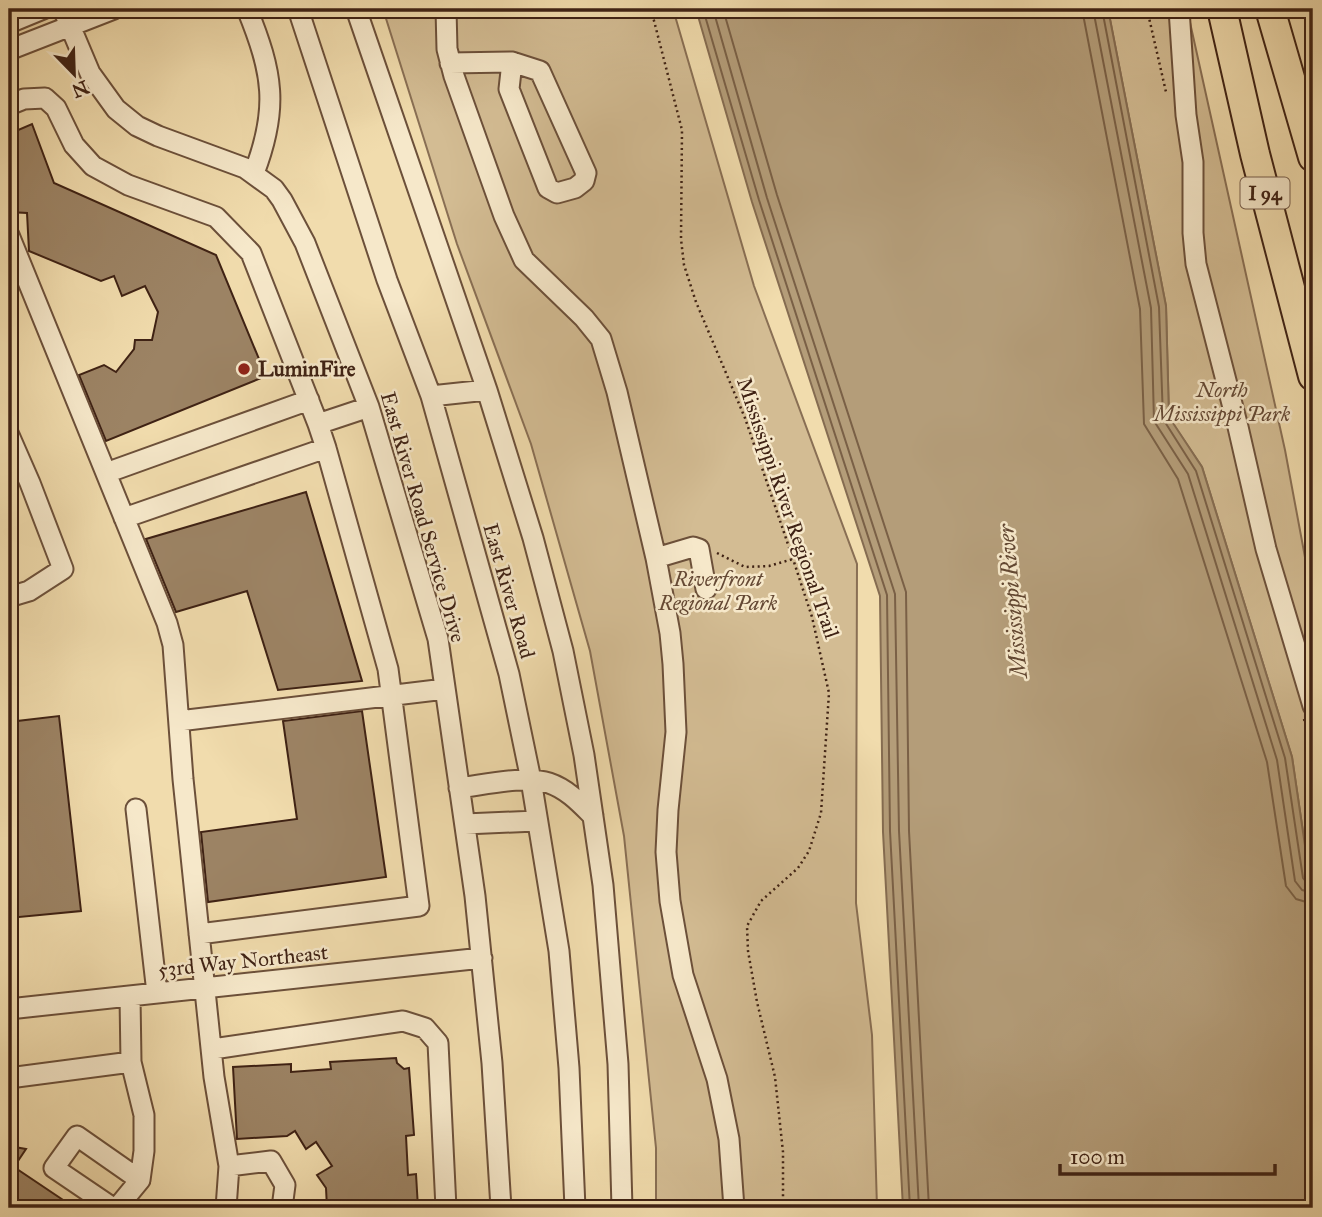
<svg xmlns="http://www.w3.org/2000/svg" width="1322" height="1217" font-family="'IM FELL Great Primer',serif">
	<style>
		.green { fill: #d3bc93; stroke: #896f54; stroke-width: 2 }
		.water { fill: #b49d79; stroke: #856c51; stroke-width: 2 }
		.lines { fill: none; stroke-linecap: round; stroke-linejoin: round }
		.shore { stroke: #7a6046; stroke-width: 2 }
		.building { fill: #9c8364; stroke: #3f2214; stroke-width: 2 }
		.minor-casing { stroke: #6c503a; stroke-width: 23 }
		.highway-casing { stroke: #3f2214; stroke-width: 32 }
		.path { stroke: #3f2214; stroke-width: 2.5; stroke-dasharray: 2 3.5; stroke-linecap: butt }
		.minor { stroke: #f6e8ca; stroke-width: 19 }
		.highway { stroke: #f1dcad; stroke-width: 28 }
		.poi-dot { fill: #8f2418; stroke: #f6e8ca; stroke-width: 2.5 }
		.labels { text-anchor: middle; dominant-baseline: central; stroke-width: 5; stroke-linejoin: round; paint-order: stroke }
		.shield { fill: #f6e8ca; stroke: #765d4b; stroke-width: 2 }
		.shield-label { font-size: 19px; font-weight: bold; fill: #3f2214 }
		.poi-label { font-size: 21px; font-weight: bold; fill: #3f2214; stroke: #f6e8ca; text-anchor: start }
		.park-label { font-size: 21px; font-style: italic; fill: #644834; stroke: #f6e8ca }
		.street-label { font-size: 21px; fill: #3f2214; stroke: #f6e8ca }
		.water-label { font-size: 23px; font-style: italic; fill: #624732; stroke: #f6e8ca }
	</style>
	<rect width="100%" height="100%" fill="#f1dcad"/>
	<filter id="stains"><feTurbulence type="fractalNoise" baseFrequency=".00286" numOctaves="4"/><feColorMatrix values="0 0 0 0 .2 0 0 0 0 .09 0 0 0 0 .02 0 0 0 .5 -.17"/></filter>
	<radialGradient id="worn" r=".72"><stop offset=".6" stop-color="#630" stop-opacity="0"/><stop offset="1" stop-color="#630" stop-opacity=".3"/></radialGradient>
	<path class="green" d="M383,9H673L754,286L857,564L856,903L872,1035L877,1208H656V1148L624,836L590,651L531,444L457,244Z
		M1108,9H1187L1285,450L1313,600V900L1292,757L1202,467L1169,418L1166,306Z"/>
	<path class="water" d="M696,9H1108L1166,306L1169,417L1202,467L1292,757L1313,900V1208H903L883,832L880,596L752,202Z"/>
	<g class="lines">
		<path class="shore" d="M703,9L759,200L887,595L890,831L910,1208
			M713,9L767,198L895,594L899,831L919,1208
			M723,9L777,195L906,592L909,831L929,1208
			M1082,9L1140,309L1144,424L1178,479L1267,762L1286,886L1296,899L1313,904
			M1093,9L1151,308L1154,421L1188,474L1277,760L1295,881L1302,890L1313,893
			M1102,9L1159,307L1163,419L1196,471L1285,758L1303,878L1307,883L1313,884"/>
	</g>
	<path class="building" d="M32,124L54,183L216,255L266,376L106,441L79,375L104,365L116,372L134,349L135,340H152L158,312L145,286L122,296L114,276L101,281L29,251L27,213L9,212V134Z
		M306,492L362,681L278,690L247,591L176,612L146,539Z
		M362,711L386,877L208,902L201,832L297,819L283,721Z
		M59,716L81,911L9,918V722Z
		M396,1058L397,1063L404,1069L409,1068L414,1135L406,1136L408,1175L416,1174L418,1208H327L326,1188L317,1175L332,1166L316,1142L306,1149L295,1131L287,1136L237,1139L233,1067L291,1064V1072L331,1069L330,1062Z
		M9,1146L26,1149L14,1167L75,1208H9Z"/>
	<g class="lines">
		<defs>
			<path id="minor" d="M63,9L90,73L116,109L137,126L158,136L245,168L274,189L282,200L305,243L369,407L438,639L475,896L492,1063L501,1208
				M247,9C273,73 279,108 254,173
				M298,9L387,280L431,396L509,674L531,780L559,951L569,1068L575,1208
				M356,9L487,390L533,538L563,651L584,755L603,885L618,1064L622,1208
				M446,9L447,49L454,76L504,216L524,260L584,318L601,339L617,392L656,558L670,633L673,664L676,732L668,810L666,852L670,901L683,975L717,1079L729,1139L734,1208
				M1179,9L1186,115L1193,162V233L1196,264L1238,427L1266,549L1313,706
				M9,23L43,9
				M9,50L114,9
				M450,63L512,62L540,71L586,173L584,181L575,188L557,193L548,188L509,89L512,62
				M9,105L24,99L45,98L56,108L74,145L93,166L128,185L216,217L251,253L318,424
				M9,235L167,623L173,645L183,779L214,1077L229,1166L226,1208
				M431,396L487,390
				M9,435L30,483L63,569L29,591L9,597
				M106,473L309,400
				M124,518L326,448L318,424L369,407
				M656,558L693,547L699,549L706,589
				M179,721L445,689
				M459,788C484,785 525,775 549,783C567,789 580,803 593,816
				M136,809L157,993
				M465,824L536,821
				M199,934L419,906L388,669L326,448
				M9,1009L482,958
				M213,1049L403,1021L425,1028L438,1043L446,1208
				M9,1078L131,1062
				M229,1166L271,1161L285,1185L282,1208
				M113,1208L54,1168L77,1136L140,1180
				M117,1208L140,1180L144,1151V1115L131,1062L130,996"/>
			<path id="highway" d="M1222,9L1255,154L1313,376
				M1270,9L1313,157"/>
		</defs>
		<use href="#minor" class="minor-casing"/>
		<use href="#highway" class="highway-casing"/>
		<path class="path" d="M651,9L682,130L681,239L684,265L696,302L745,418L793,559L812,617L829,693L821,813L809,851L798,868L761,901L747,926L748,951L757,1002L775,1077L783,1152V1208
			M1147,9L1166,92
			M717,553L745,567L769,566L793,559
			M1304,719L1313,753
			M1293,1207L1310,1208"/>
		<use href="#minor" class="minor"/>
		<use href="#highway" class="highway"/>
	</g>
	<circle class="poi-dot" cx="244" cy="369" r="7"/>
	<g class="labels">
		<rect class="shield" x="1240.5" y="177.5" width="49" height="31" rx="5"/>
		<g class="shield-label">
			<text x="1265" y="193">I 94</text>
		</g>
		<g class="poi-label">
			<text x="258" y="369">LuminFire</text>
		</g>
		<g class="park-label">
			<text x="1222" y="390">North<tspan x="1222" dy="24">Mississippi Park</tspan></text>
			<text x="718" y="579">Riverfront<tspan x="718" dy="24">Regional Park</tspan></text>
		</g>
		<g class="street-label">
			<text transform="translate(788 508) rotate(71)">Mississippi River Regional Trail</text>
			<text transform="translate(423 517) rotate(74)">East River Road Service Drive</text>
			<text transform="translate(509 591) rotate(74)">East River Road</text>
			<text transform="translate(243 961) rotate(-6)">53rd Way Northeast</text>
		</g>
		<g class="water-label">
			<text transform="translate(1012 601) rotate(-95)">Mississippi River</text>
		</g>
	</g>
	<rect width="1322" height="1217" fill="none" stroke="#f1dcad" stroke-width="35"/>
	<rect x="10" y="10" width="1301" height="1196" fill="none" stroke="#3f2214" stroke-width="3.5"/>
	<rect x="18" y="18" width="1287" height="1182" fill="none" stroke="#3f2214" stroke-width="2"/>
	<g transform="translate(74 74) rotate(157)" stroke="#f6e8ca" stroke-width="5" paint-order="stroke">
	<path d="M0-5L12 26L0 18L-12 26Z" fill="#3f2214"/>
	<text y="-10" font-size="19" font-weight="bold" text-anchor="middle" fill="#3f2214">N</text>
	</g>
	<path d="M1060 1164v10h215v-10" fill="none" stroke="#3f2214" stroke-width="3.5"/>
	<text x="1070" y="1164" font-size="21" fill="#3f2214" stroke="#f6e8ca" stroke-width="5" paint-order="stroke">100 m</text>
	<rect width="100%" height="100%" filter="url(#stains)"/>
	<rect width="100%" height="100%" fill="url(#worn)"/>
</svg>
